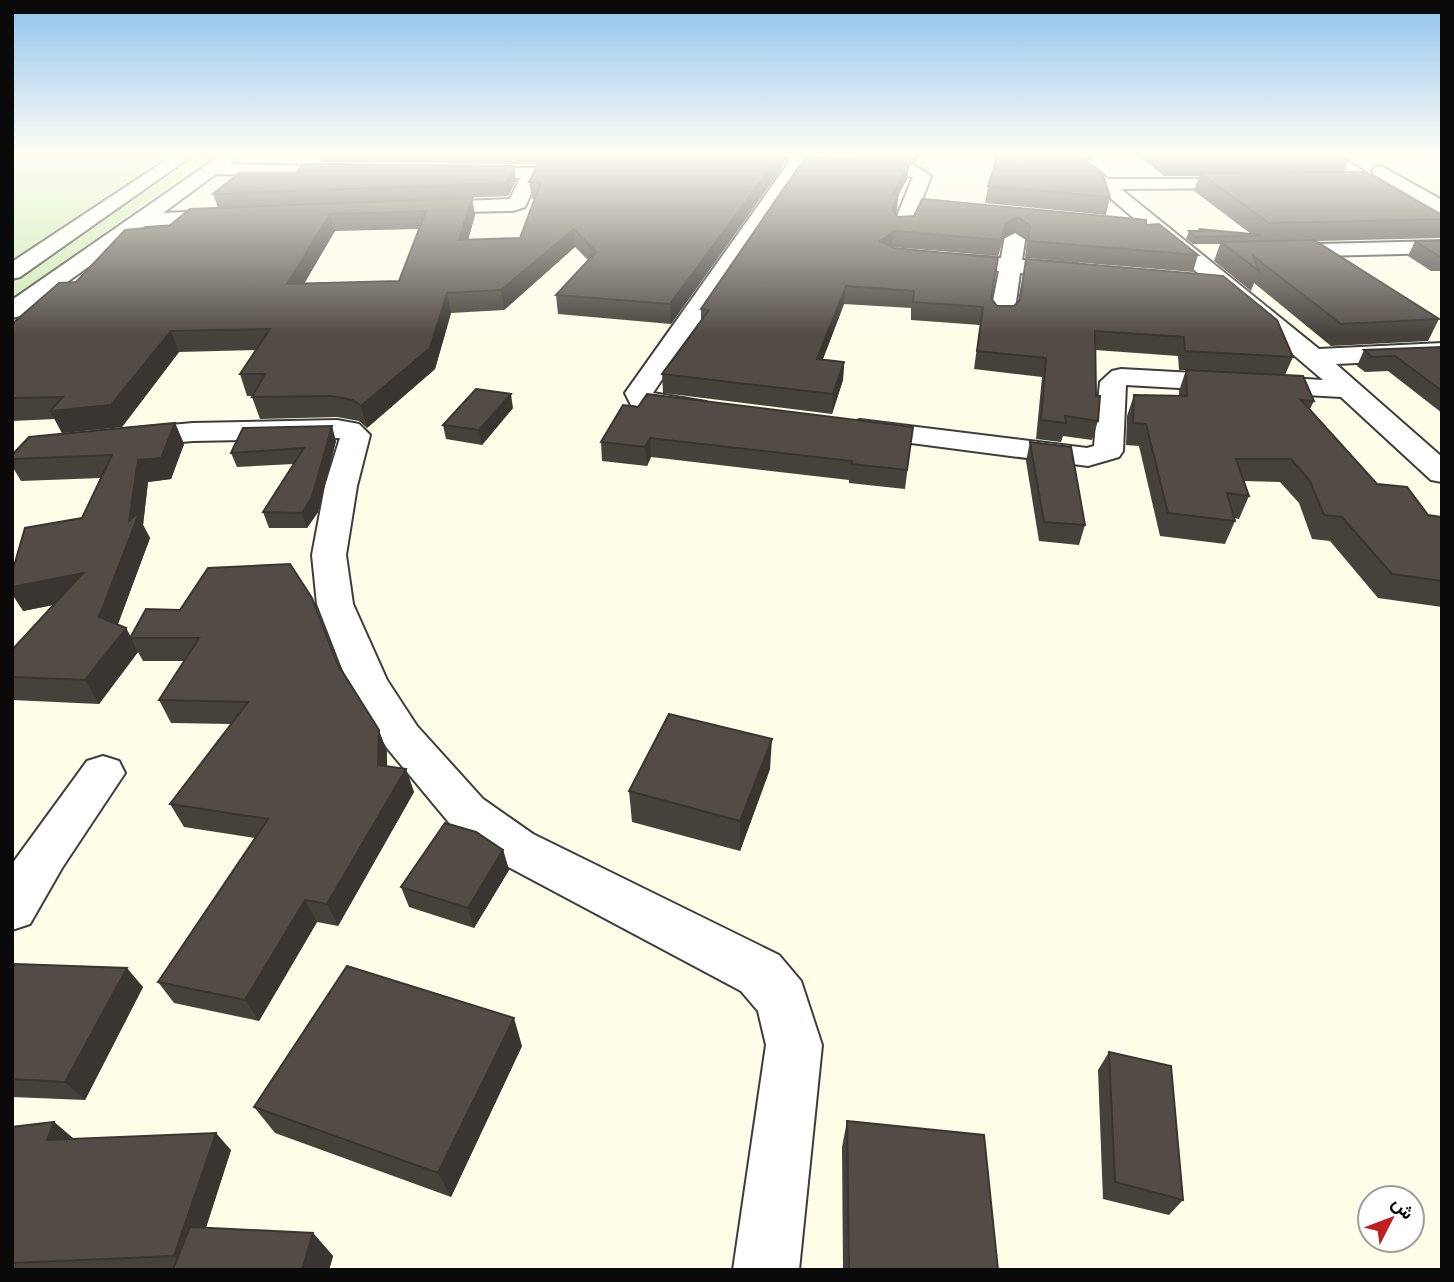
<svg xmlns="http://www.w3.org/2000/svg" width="1454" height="1282" font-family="'Roboto Serif',Vazirmatn,serif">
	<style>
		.green { fill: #cceab1 }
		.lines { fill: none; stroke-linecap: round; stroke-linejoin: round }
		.minor-casing { stroke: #3d3d3d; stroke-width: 4 }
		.minor { fill: #fff; fill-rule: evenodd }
		.wall { fill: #47413c; fill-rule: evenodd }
		.shaded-wall { fill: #3a3531 }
		.building { fill: #534c46; stroke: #3a3531; stroke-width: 2; fill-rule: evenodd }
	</style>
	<rect width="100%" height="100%" fill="#fffce8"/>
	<path class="green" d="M12,155H212L12,299Z"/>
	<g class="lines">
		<defs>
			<path id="minor" d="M174,155H193L20,277L12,279V262Z
				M221,155H240L230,164L350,167L359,172L350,177L216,174L163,213L231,210L238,212L241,216L238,220L145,226L20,316L12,318V300Z
				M794,155H811L653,393L706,402L710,408L706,414L696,416L631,405L625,393Z
				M1060,155H1078L1108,179H1254L1257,183L1254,187L1248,188L1121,189L1319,349L1442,343V359L1336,364L1442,457V482L1431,480L1341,397L1126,385L1123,451L1119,457L1088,466L850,435L846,429L850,423L860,420L1087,448L1094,446L1100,382L1112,371L1121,369L1323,380Z
				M1319,155H1339L1408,201L1399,207L1392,205Z
				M856,161L914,165L931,176L922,200L971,205L981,211L971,217L918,211L894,277L883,284L875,282L872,277L913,177L850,170L847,166L850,162Z
				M1381,166L1442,200V214L1375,175L1372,171L1375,167Z
				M462,168H584L593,173L584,178H538L525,207L513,211L413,213L410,209L420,203L510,199L520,178L456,177L453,173Z
				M1019,209L1029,215L1022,260L1078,264L1089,271L1078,278L1020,273L1014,316L1010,321H994L990,316L999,271L946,266L935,260L946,254L1001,258L1009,215Z
				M1442,241V253L1279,257L1268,251L1279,245Z
				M337,420L359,424L370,435L357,486L346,555L353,604L387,680L417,726L483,799L533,834L779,955L801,981L822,1045L799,1270H733L766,1045L758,1011L741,991L499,862L451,825L387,748L348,684L317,604L312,555L325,486L340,438L193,441L125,447L115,444L110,438L115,432L125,429L193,423Z
				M103,756L119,761L125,773L62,868L30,924L12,930V864L87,761Z"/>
		</defs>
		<use href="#minor" class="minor-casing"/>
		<use href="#minor" class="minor"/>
	</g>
	<path class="wall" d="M319,155H791L671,324L558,314L556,295L588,260L575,247L504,310L451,313L435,369L367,428L359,421L337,417L260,419L252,397L253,396H247L240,374L256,350L179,352L122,427L62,433L55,419L12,421V324L76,282L169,226L218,208L213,194L296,173L514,166L516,180L508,196L326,204L472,198L475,215L468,240L520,238L535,199H532L529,182L537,164L321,162ZM420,229L399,281L304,283L335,231Z
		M811,155H920L915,164Z
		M990,155H1078L1110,197L1106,215L985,203L988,186L996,163Z
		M1082,155H1344L1349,158L1344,172L1442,215V234L1440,238L1317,241L1439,319L1428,341L1331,346L1254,283L1251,291L1214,261L1220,244H1193L1186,239L1189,231H1199V229L1251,234L1194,191L1199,176H1164L1138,155L1093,156L1091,162Z
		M909,165L907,179L898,196L897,210L895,214L898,217L914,216L922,199L1146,225L1198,255L1193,272L1025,258L1027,241L1015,233L1003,239L998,256L892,247L991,298L997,306H1014L1018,301L1026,259L1293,357L1285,375L1314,401L1310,409L1377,484L1428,515L1442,517V607L1378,598L1330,541L1312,539L1299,503L1280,482L1244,481L1249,496L1239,519L1234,518L1235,521L1225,544L1160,536L1139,446L1126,445L1127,416L1134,395L1179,396V391L1186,370H1179L1178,356L1095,350L1096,396L1098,421L1092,440L1063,436L1061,442L1036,439L1042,377L974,369L980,325L911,320V308L844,304L823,359L844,362L843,380L832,414L663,393L662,374L701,320V309Z
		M1415,241H1442V271H1431L1408,256Z
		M1442,347V413L1388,371L1365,372L1357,366L1364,350Z
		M623,405L913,427L905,489L849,483V480L651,457L647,466L602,461L601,442Z
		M513,408L482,445L446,439L443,425Z
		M175,423L184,444L171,479L148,482L143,525L150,538L118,624L126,628L131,637L146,609L337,663L387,752V766L406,769L414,792L338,926L317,922L259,1021L174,1003L158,982L255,838L184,827L170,804L231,724L171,723L159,700L184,661H143L138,652L99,704L12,700V650L54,605L23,611L82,518L101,478L21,481L12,466V455Z
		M336,441L318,512L307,528H269L263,512L294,464L237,467L231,453Z
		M1030,442L1085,525L1079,545L1039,541L1026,461Z
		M770,769L740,851L632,822L629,791Z
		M503,850L509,870L474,928L409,907L401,887Z
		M12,969L143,987L85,1100L12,1097Z
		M522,1046L451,1197L275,1133L254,1107Z
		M1109,1052L1183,1200L1169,1215L1103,1199L1098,1070Z
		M847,1121L998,1270H843L842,1147Z
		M54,1122L74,1139L231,1150L206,1228L313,1233L333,1256L329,1270H12V1127Z"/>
	<path class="shaded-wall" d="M780,155H791L671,324L670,304Z
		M916,155H920L915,164Z
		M909,165L907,179L898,196L897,210L891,225L893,194Z
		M514,166L516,180L508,196L506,183Z
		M472,198L475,215L463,258L459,240Z
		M330,214L335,231L293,303L287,284Z
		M1018,217L1015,233L1003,239L998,256L1006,223Z
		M574,229L575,247L504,310L501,290Z
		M894,231L892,247L880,241Z
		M846,286L844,304L816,377L817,359Z
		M447,293L451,313L435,369L367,428L361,406Z
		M171,331L179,352L122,427L62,433L50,411Z
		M844,362L843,380L832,414L833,394Z
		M511,394L513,408L482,445L479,430Z
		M175,423L184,444L171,479L148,482L143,525L150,538L112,640L99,617L129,521L138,460Z
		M332,426L336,441L318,512L307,528L302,513Z
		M650,438L651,457L647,466L645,447Z
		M83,573L96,596L23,611L12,594V587Z
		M126,628L138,652L99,704L85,680Z
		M379,730L387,752V787L378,765Z
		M772,739L770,769L740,851V821Z
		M406,769L414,792L338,926L327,904Z
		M503,850L509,870L474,928L468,908Z
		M305,900L317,922L259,1021L245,1000Z
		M127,968L143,987L85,1100L65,1082Z
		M514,1018L522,1046L451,1197L438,1173Z
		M54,1122L75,1140H47Z
		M216,1133L231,1150L192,1270H191L174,1256Z
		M313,1233L333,1256L329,1270H302Z"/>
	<path class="building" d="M638,155H780L670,304L556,295L596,252L574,229L501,290L447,293L430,348L361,406L353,400L331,396L252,397L265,374H240L270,329L171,331L111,405L50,411L63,397L12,398V324L59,283L76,282L125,230L169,226L190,209L472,198L459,240L520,238L541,182H529L538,164L630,165L642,158ZM426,211L399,281L287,284L330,214Z
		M998,155H1078L1104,177L1110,197L988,186Z
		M1163,155H1344L1349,158L1169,160Z
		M806,156L909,165L893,194L898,195L892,210L898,217L914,216L922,199L1146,220V225L1159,224L1198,255L1028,241L1030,226L1018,217L1006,223L1001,240L894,231L880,241L894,248L998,258L991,298L997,306H1014L1020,300L1026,259L1223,276L1277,320L1293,357L1185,351L1184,337L1095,331L1096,396H1100L1098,421L1065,416L1066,423L1041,420L1046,358L977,351L983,307L913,302L914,291L846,286L817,359L844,362L833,394L662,374L709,310L701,309Z
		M304,164L514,166L506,183L213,194L239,173H296Z
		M1365,172L1442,215V219L1269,223L1200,173Z
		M1199,229L1262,235L1195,237L1189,231H1202Z
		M1314,240L1439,319L1341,324L1253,256L1259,271L1221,242Z
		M1415,241H1442V256H1439Z
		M1442,347V391L1395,356L1372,357L1364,350Z
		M1186,370L1303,376L1314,401L1301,400L1377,484L1407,487L1428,515L1442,517V581L1392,574L1342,517L1324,515L1310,481L1291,459H1236L1249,496L1227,493L1235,521L1168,513L1146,424L1133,423L1134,395L1187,396Z
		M476,389L511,394L479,430L443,425Z
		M647,394L913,427L907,470L851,464L852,461L650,438L645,447L601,442L623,405L638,407Z
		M175,423L161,458L138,460L129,521L136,514L138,516L99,617L126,628L85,680L12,677V650L83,573L12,587V573L25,528L82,518L112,455L12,459V455L29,437Z
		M332,426L312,497L302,513L263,512L304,448L231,453L243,428Z
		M1030,442L1071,447L1085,525L1044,522Z
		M290,564L312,598L337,663L379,730L378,765L406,769L327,904L305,900L245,1000L158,982L268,819L170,804L248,702L159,700L199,638H130L146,609L180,610L208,568Z
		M669,714L772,739L740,821L629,791Z
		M445,823L476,832L503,850L468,908L401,887Z
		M15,964L127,968L65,1082L12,1079V969Z
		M347,966L514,1018L438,1173L254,1107Z
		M1109,1052L1171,1066L1183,1200L1115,1182Z
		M847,1121L984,1135L998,1270H849Z
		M54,1122L47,1140L216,1133L174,1256L12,1263V1127Z
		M190,1227L313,1233L302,1270H173Z"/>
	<linearGradient id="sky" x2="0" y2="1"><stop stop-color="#8fc2ee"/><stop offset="0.46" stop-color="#fffef5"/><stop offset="1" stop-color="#fffef5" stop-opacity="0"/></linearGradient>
	<rect width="1454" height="335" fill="url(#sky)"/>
	<rect width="1454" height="1282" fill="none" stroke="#0a0a0a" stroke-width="28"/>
	<g transform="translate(1391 1219) rotate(48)"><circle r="33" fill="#ffffff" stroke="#9d9d9d" stroke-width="2"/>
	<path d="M0-5L12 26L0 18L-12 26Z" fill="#be1f1f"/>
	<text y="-10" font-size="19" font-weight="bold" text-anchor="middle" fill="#0a0a0a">ش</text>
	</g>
</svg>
